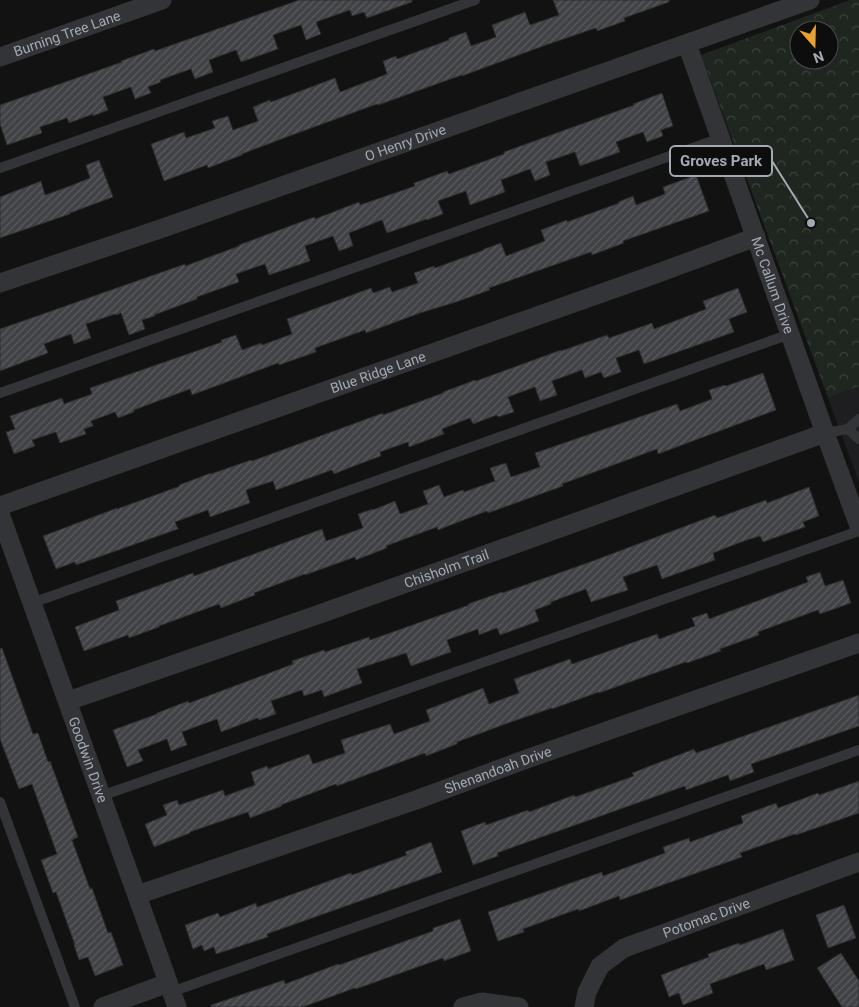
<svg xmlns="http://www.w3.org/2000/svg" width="859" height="1007" font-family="Roboto,sans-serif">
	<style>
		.built { fill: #1e1e20 }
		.forest { fill: url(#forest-crowns); fill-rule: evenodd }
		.building { fill: url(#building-hatch); stroke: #2c2c2f }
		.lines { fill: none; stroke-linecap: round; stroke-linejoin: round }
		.service { stroke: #333438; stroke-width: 10 }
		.minor { stroke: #333438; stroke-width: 19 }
		.labels { text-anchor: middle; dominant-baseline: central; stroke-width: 4; stroke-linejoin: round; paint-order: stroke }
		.street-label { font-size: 14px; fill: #a4aab4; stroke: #0d0d0e }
		.leader { fill: none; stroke: #a4aab4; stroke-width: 2 }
		.callout-dot { fill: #a4aab4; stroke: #0d0d0e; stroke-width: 2 }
		.callout { fill: #0d0d0e; stroke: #a4aab4; stroke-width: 2 }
		.callout-label { font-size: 15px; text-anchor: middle; font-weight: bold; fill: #a4aab4 }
	</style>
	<defs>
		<pattern id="forest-crowns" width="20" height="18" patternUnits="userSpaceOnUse" patternTransform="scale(1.25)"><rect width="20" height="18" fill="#1e261f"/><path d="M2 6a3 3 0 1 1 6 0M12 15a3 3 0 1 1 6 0" fill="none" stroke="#3c433d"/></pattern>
		<pattern id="building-hatch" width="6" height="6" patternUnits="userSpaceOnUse" patternTransform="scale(1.25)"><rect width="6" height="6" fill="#414246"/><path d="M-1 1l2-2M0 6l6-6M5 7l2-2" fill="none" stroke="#595b5e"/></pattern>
	</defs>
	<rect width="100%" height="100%" fill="#121213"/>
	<path class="built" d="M859,386V482L828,398Z"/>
	<path class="forest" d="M850,0H859V386L828,398L701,55ZM799,30H829V60H799Z"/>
	<path class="building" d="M299,0H412V2L367,18L364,12L352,16L350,10L316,22L321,34L306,40L301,25L273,35L278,49L241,62L236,50L209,60L213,72L195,79L191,69L160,80L161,82L148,87L151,93L135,99L131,87L103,97L108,110L93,116V114L69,123L67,118L40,127L42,133L7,145L0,124V105L122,62L121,61L154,49L155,51Z
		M553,0H669V2L624,18L625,21L597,31L596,28L546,45L462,76V75L378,105L377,104L284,138L242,154V155L208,168L207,165L164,181L151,144L184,132L186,138L215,128L212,121L228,116L233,130L258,121L253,107L270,100L271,102L335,78L340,92L387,74L383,61L396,56L397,59L449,40V38L466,32L471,46L496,37L492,25L525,12L530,25L559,15Z
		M662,93L673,126L661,130L663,136L647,142L643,132L616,142L620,152L580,166L575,152L546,162L550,175L535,181L530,169L501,180L505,192L470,205L466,191L438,201L443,214L427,220V219L387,233L382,220L349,233L353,246L339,251L333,236L305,246L310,261L269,275L265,264L236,274L239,282L197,297V299L154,315L155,316L142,320L145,329L129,335L121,313L116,315L115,314L86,324L91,338L74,344L71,334L44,344L48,353L0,371V329L185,264V266L239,246V245L314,217L315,219L359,202L360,205L415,186L414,183L447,171L449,174L504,154V152L634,105L633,104Z
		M99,160L113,197L70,213V214L0,238V197L41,181L45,195L70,186L90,178L86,165Z
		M696,175L709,211L623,241L624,243L592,255L591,252L489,288L490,290L456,302L420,313L366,333L365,330L315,348L316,352L279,365L278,363L192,395L190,389L134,410V412L118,418L115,412L91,421L93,426L84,429L86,434L60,443L56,432L32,440L35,446L14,454L6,432L15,429L10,416L62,398L64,404L92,394L90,388L222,342L221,340L236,335L242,350L261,343L262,345L292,334L287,319L371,288L373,293L390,287L392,292L418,283L414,273L434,266L435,268L484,250V249L501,243L506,256L545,241L541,230L567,220V222L619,203L618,202L633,196L636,205L665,194L663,187Z
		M738,288L747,312L729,319L734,332L644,364L639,350L616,358L621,372L604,378L601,372L585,378L582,370L552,381L557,395L540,401L535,387L508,397L514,412L498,417L497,415L473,424L470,418L442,429L444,434L409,447L408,442L380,452L381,456L354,466L334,474L332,470L276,490L273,481L246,490L250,503L210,517L208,510L175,522L178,529L76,565L75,562L56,569L43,536L117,508V509L180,486L179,485L211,473V474L251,460L252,461L383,413V415L443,393V392L475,380L476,381L561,350V351L607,335L609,338L652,323L654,329L706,309L703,301Z
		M763,373L776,410L658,454L657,449L562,484L563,486L488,513L487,511L438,530L437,527L386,546L387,548L356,560L355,557L305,575V574L254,593L255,595L221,608L219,604L159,626V627L129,638L128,635L84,651L75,627L119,610L116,601L193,573L194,576L322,529L326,541L363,528L358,514L373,509V510L395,501L400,514L428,504L423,491L439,485L444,497L463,490L464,492L495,481L490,468L506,463L511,477L540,467L535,453L677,404L680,411L712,399L709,390L725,385L726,386Z
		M809,487L819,516L803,522L805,527L763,542L760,536L744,541L713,553L715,560L662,579L657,565L623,577L628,590L591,602L586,589L551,602V604L535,610L539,621L500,635L497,628L479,635L478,629L447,640L451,652L411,666L406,653L357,669L362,683L324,697L322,690L304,696L302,690L271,701L276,714L259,720L258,718L221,732L217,719L182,732L187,745L171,751L167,739L138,750L143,761L127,767L113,730L157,714V713L188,701L189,703L293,664L292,661L324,650L325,652L369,637L370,640L469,605L468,604L502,592V593L590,562L715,515L717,518L766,500L767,503Z
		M820,572L825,586L843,580L851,603L820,614L818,610L758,632L759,635L720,649L721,651L687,663L686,662L599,693V692L552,709V708L511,722L457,742V744L426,756L425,753L337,786L336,784L281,805L282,806L250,818L248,812L190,832V833L154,847L145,824L167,815L163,805L177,800L179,805L223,790L225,796L255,785L251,772L267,766L268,769L309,754L313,764L345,753L341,740L390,724L394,734L430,721L426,710L483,688L489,704L519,693L514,679L570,659L572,664L657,634L659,639L695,626L692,618L707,613L709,619L808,582L806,577Z
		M2,648L33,734L38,733L48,762L50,761L78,837L72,840L90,889L92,888L108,933L111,932L123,965L95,976L88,957L79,960L74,945H75L56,892L53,893L41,860L57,854L32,784L19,789L0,739V649Z
		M859,695V726L751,764L754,772L730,781L728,775L686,790L685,786L497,853L498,856L473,865L461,831L485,822L486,825L528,810L529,812L574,795L575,797L634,776L632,773L694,749L696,753Z
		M859,781V813L796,835L795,834L740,853L742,857L620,900L619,896L579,911L578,909L523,929L524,932L498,941L488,912L602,872L603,876L665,853L663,847L689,838L690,842L743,823L741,816L776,803L778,808L818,793L819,795Z
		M431,842L442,872L332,911L267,934L268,937L216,954L214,947L204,951L202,945L193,949L185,925L218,913L220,917L256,903L257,907L351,873L352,875L407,855L405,852Z
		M844,905L856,938L828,948L816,915Z
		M460,919L471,951L444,961L443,958L356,989L355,988L303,1007H211V1005L284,980L285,984L338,964L339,965L433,931V928Z
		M783,929L794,960L766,970L764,964L710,984L713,993L683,1005L679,993L669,997L661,975L709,957L708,954L739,943L740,945Z
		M841,953L859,981V1007H842L817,968Z"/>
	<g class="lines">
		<path class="service" d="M0,168L475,0
			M0,393L721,138
			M848,429L859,439
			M825,433L848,429L859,419
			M32,603L790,334
			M101,796L859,531
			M0,802L75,1007
			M171,992L859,750"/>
		<g class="minor">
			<path id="s1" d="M687,44L825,433L859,526"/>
			<path id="s2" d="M0,57L162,0"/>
			<path id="s3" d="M0,283L163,228L810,0"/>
			<path id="s4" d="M0,506L650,276L756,237"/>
			<path id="s5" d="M0,514L177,1007"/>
			<path id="s6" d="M68,701L317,615L825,433"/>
			<path id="s7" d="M137,895L416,800L521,761L859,643"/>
			<path d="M103,1007L168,983"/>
			<path d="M463,1007L482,1002L519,1007"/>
			<path id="s8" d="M584,1007L587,992L600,966L624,948L859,862"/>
		</g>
	</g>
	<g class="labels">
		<g class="street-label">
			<text stroke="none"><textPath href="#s2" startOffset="71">Burning Tree Lane</textPath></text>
			<text stroke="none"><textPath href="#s3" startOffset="429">O Henry Drive</textPath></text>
			<text stroke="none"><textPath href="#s1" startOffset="256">Mc Callum Drive</textPath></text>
			<text stroke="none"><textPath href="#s4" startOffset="401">Blue Ridge Lane</textPath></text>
			<text stroke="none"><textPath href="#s6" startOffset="401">Chisholm Trail</textPath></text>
			<text stroke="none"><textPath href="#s5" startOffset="261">Goodwin Drive</textPath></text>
			<text stroke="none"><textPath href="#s7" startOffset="382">Shenandoah Drive</textPath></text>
			<text stroke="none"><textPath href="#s8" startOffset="162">Potomac Drive</textPath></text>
		</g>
	</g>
	<path class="leader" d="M811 223L772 161"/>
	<circle class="callout-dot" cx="811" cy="223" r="5"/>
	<rect class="callout" x="670" y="146" width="102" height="30" rx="5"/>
	<g class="callout-label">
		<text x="721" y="166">Groves Park</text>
	</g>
	<g transform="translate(814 45) rotate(160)"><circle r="24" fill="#0d0d0e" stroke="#494c50"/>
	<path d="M0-4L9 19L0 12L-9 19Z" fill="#eba132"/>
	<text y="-8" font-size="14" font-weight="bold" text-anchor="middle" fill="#a4aab4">N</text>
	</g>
</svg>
